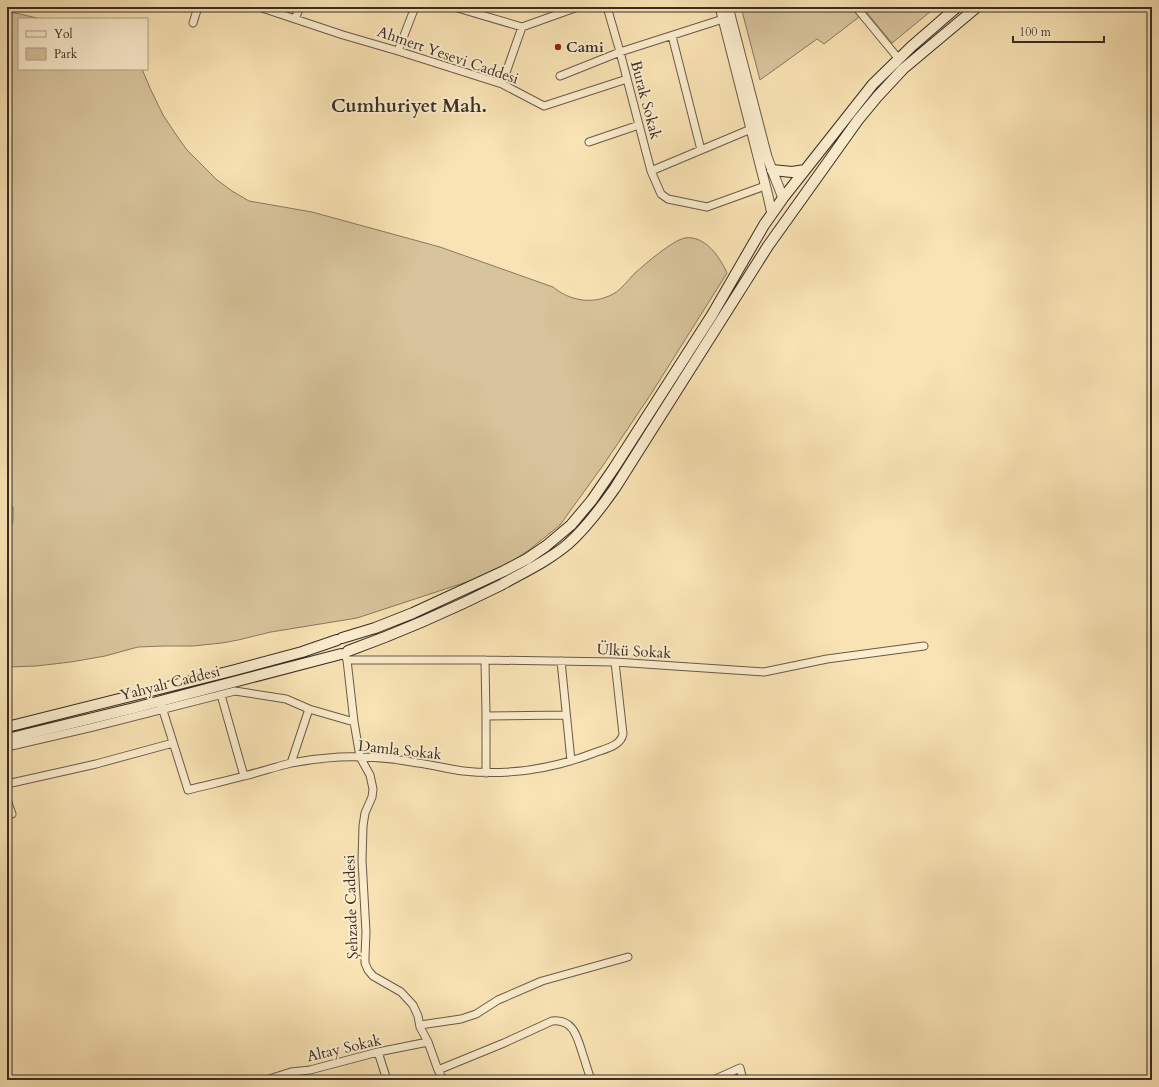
<svg xmlns="http://www.w3.org/2000/svg" width="1159" height="1087" font-family="Cardo,serif">
	<style>
		.green { fill: #d8c49c; stroke: #887860 }
		.lines { fill: none; stroke-linecap: round; stroke-linejoin: round }
		.minor-casing { stroke: #685a48; stroke-width: 9 }
		.tertiary-casing { stroke: #685a48; stroke-width: 11 }
		.secondary-casing { stroke: #382c24; stroke-width: 12 }
		.minor { stroke: #fbedce; stroke-width: 7 }
		.tertiary { stroke: #fbedce; stroke-width: 9 }
		.secondary { stroke: #fbedce; stroke-width: 10 }
		.poi-dot { fill: #8f2418; stroke: #fbedce; stroke-width: 1.5 }
		.labels { text-anchor: middle; dominant-baseline: central; stroke-width: 4; stroke-linejoin: round; paint-order: stroke }
		.poi-label { font-size: 15px; font-weight: bold; fill: #382c24; stroke: #fbedce; text-anchor: start }
		.street-label { font-size: 15px; fill: #382c24; stroke: #fbedce }
		.district-label { font-size: 19px; font-weight: bold; fill: #382c24; stroke: #fbedce }
	</style>
	<rect width="100%" height="100%" fill="#f9e3b4"/>
	<filter id="stains"><feTurbulence type="fractalNoise" baseFrequency=".005" numOctaves="4"/><feColorMatrix values="0 0 0 0 .2 0 0 0 0 .09 0 0 0 0 .02 0 0 0 .5 -.17"/></filter>
	<radialGradient id="worn" r=".72"><stop offset=".6" stop-color="#630" stop-opacity="0"/><stop offset="1" stop-color="#630" stop-opacity=".3"/></radialGradient>
	<path class="green" d="M741,7H851L859,17L824,44L817,39L760,80Z
		M862,7H936L892,43Z
		M7,11L41,19H19V69H142L150,88L163,115L179,139L187,150L217,180L232,191L249,201L312,212L440,247L553,287C570,301 593,305 613,294C622,289 628,280 635,273C645,264 673,240 685,238C705,235 720,257 727,273L651,394L604,464L560,525L529,550L491,574L357,618L271,632L238,640L222,643L193,646H165L138,647L105,656L71,662L36,666L7,667V542L13,520V507H7Z"/>
	<g class="lines">
		<defs>
			<path id="minor" d="M259,7L343,35L398,51L502,84L544,106L627,79
				M454,7L522,27L578,7
				M607,7L620,52L651,171L661,194L668,199L707,207L765,186
				M856,7L898,58
				M295,19L300,7
				M193,23L198,7
				M672,36L701,150
				M398,51L415,7
				M560,76L620,52L723,19
				M502,84L522,27
				M589,142L639,125
				M651,171L751,129
				M344,653L347,660H485L615,662L764,672L827,659L924,646
				M347,660L354,722L360,757L370,775L373,789L372,797L365,813L363,826L362,860L366,932L365,956V963L368,970L373,976L401,992L413,1005L418,1016L420,1027L428,1042L438,1070L443,1080
				M485,660L486,716V773
				M561,661L571,761
				M221,695L244,776
				M160,701L188,790C207,785 226,781 244,776C260,772 275,767 291,763C307,760 323,758 339,757C366,756 392,758 418,763C433,765 448,769 463,771C508,776 552,769 594,753C604,749 621,746 623,734L615,662
				M486,716L566,715
				M7,747L93,727L235,691L286,699L309,709L354,722
				M291,763L309,709
				M7,784L96,764L173,743
				M7,800L12,814
				M420,1025L461,1019L476,1014L498,1000L542,981L628,957
				M378,1052L387,1080
				M438,1070L504,1043L552,1021C573,1019 577,1036 582,1052C585,1061 588,1071 591,1080
				M266,1080L291,1072L310,1070L378,1052L428,1042
				M713,1080L740,1068L743,1080"/>
			<path id="tertiary" d="M720,7L768,196L772,214
				M728,7L767,157L783,198"/>
			<path id="secondary" d="M772,170L792,172L805,170
				M342,638L375,628L413,613L504,571L527,559L546,546L571,525L592,500L614,468L712,315L764,225L783,198L873,84L912,46L957,7
				M348,651C401,632 451,610 501,585C524,572 548,561 568,544C586,528 601,508 615,488L768,246L858,120L877,97L903,69L977,7
				M7,727L235,670L302,652L337,640
				M7,739L134,708L341,654"/>
		</defs>
		<use href="#minor" class="minor-casing"/>
		<use href="#tertiary" class="tertiary-casing"/>
		<use href="#secondary" class="secondary-casing"/>
		<use href="#minor" class="minor"/>
		<use href="#tertiary" class="tertiary"/>
		<use href="#secondary" class="secondary"/>
	</g>
	<circle class="poi-dot" cx="558" cy="47" r="4"/>
	<g class="labels">
		<g class="poi-label">
			<text x="566" y="47">Cami</text>
		</g>
		<g class="street-label">
			<text transform="translate(448 55) rotate(19)">Ahmert Yesevi Caddesi</text>
			<text transform="translate(646 100) rotate(75)">Burak Sokak</text>
			<text transform="translate(634 651) rotate(3)">Ülkü Sokak</text>
			<text transform="translate(170 683) rotate(-14)">Yahyalı Caddesi</text>
			<text transform="translate(400 750) rotate(6)">Damla Sokak</text>
			<text transform="translate(351 907) rotate(-92)">Şehzade Caddesi</text>
			<text transform="translate(344 1048) rotate(-13)">Altay Sokak</text>
		</g>
		<g class="district-label">
			<text x="409" y="106">Cumhuriyet Mah.</text>
		</g>
	</g>
	<rect width="1159" height="1087" fill="none" stroke="#f9e3b4" stroke-width="24"/>
	<rect x="8" y="8" width="1143" height="1071" fill="none" stroke="#382c24" stroke-width="2"/>
	<rect x="12" y="12" width="1135" height="1063" fill="none" stroke="#382c24"/>
	<rect x="18" y="18" width="130" height="52" fill="#fbedce" stroke="#ada08a"/>
	<rect x="26" y="31" width="20" height="6" fill="#fbedce" stroke="#ada08a"/>
	<text x="54" y="38" font-size="12" fill="#382c24">Yol</text>
	<rect x="26" y="48" width="20" height="12" fill="#d8c49c" stroke="#ada08a"/>
	<text x="54" y="58" font-size="12" fill="#382c24">Park</text>
	<path d="M1013 36v6h91v-6" fill="none" stroke="#382c24" stroke-width="2"/>
	<text x="1019" y="36" font-size="12" fill="#382c24" stroke="#fbedce" stroke-width="3" paint-order="stroke">100 m</text>
	<rect width="100%" height="100%" filter="url(#stains)"/>
	<rect width="100%" height="100%" fill="url(#worn)"/>
</svg>
